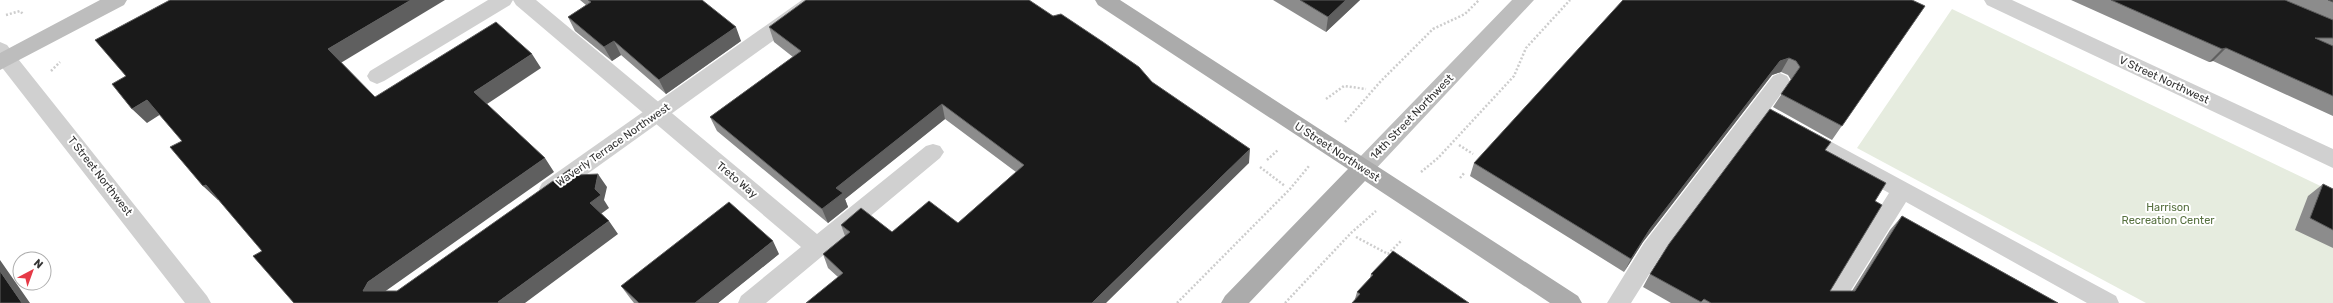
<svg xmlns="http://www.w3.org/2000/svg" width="2333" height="303" font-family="Rubik,sans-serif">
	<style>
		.green { fill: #e6ecdf }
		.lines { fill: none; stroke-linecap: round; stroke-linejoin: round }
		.path { stroke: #cdcdcd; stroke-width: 2.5; stroke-dasharray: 2 2; stroke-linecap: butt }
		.service { fill: #d0d0d0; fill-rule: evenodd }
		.minor { fill: #d0d0d0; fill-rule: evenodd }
		.tertiary { fill: #d0d0d0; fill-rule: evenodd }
		.secondary { fill: #bdbdbd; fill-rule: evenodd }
		.primary { fill: #ababab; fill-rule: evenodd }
		.wall { fill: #8c8c8c }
		.shaded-wall { fill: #5f5f5f }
		.building { fill: #1a1a1a; stroke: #5f5f5f }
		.labels { text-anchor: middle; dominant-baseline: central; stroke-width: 4; stroke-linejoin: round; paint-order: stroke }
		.street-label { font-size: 11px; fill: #333; stroke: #fff }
		.park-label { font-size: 11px; fill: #56703f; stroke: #fff }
	</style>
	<rect width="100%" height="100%" fill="#fff"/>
	<path class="green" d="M1952,9L2333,192V303H2146L1857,148Z"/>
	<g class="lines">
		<path class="path" d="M6,15L20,11L23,14
			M51,71L60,62
			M1326,99L1344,86L1366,89
			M1345,122L1381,81L1433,29L1465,14L1479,0
			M1459,145L1473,154
			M1267,160L1278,150
			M1260,167L1285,186
			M1421,172L1438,158L1514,76L1526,48L1570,0
			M1460,178L1465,172
			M1356,237L1388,254L1402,240
			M1177,303L1290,189L1309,166
			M1285,303L1351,233L1376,211"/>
		<path class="service" d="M488,0H513L510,5L384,81L377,84L370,81L367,76L370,71Z
			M513,0H536L817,234L926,146L933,144L940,146L944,152L940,158L766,303H738L741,296L801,247L516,5Z
			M1780,73L1787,76L1790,81L1787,86L1660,257L1631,303H1607L1644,243L1773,76Z
			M1802,126L2116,296L2119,303H2087L1906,202L1843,303H1820L1889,193L1795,140L1792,134L1795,128Z"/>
		<path class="minor" d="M802,0H826L823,5L558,195L550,198L542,195L539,189L542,183Z"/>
		<path class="tertiary" d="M1984,0H2012L2333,149V168L1987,5Z
			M0,42L7,45L207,296L211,303H185L0,65Z"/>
		<path class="secondary" d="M100,0H127L124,5L0,70V53Z
			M1512,0H1534L1371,174L1363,177L1355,174L1352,168L1355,162Z"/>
		<path class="primary" d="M1095,0H1120L1578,296L1582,303H1550L1365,181L1249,303H1221L1225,296L1348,169L1098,5Z"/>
	</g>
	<path class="wall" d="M580,0H702L741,41L666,94L621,55L612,61L575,31L568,17L586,5Z
		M1273,0H1360L1326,32Z
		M2071,0H2333V116L2213,61L2209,62Z
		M1925,6L1832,140L1773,107L1791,80L1788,75L1781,72L1772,75L1643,242L1624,272L1470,176L1474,163Z
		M769,27L1152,82L1249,163L838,277L828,268L823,254L845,236L841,225L892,232L958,223L1016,172L945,119L845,199L848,207L828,223L717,131L710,117L793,57L774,42Z
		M1825,150L1875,201L1830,291H1852L1890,230L1902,216L2058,303H1671L1643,287L1650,274Z
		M2323,184L2333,189V248L2295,230L2308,196Z
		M779,254L718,303H634L630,298L621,286Z
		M1371,274L1469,303L1355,299L1357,292L1370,278Z"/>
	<path class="shaded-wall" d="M411,0H445L339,64L328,49Z
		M1346,0H1360L1326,32L1328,17Z
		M736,27L741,41L666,94L659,80Z
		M614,41L621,55L612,61L604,47Z
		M2226,48L2213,61L2209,62L2222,49Z
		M532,54L541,68L484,106L474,92Z
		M1789,58L1781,72L1772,75L1643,242L1624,272L1631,259L1650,229L1780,61Z
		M147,100L161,114L147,123L132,109Z
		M942,104L945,119L845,199L848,207L828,223L822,209L836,188Z
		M1250,149L1249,163L1106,303H1092Z
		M545,158L554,172L380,295L363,291L368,282Z
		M598,174L607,187L604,200L609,208L598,216L590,203L595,189Z
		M206,185L220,198L218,200L203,186Z
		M609,221L618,234L525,303H499L498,302Z
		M773,241L779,254L718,303H695Z
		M0,260L30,303H22L0,271Z"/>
	<path class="building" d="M170,0H411L328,49L375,97L496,22L532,54L474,92L545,158L368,282L363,291H397L570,169L576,175L598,174L595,189L601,195L590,203L609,221L498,302L499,303H294L253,256L262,251L206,185L203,186L170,147L182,141L147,100L132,109L112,84L126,76L95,40Z
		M588,0H702L736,27L659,80L614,41L604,47L568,17L591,2Z
		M806,0H1029L1053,16L1061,14L1103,42L1139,67L1152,82L1250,149L1092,303H806L843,273L823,254L850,232L841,225L861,208L892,232L929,201L958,223L1024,165L942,104L836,188L843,193L822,209L710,117L801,51L769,27Z
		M1300,0H1346L1328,17Z
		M1623,0H1912L1925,6L1842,126L1781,94L1800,67L1796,61L1789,58L1780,61L1650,229L1631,259L1474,163Z
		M2111,0H2285L2333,20V38H2315L2333,46V96L2226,48L2222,49Z
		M2328,0H2333V2Z
		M1770,109L1831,142L1825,150L1886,183L1875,201L1882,205L1830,291H1855L1902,216L2058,303H1711L1704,299L1701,302L1650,274L1669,244Z
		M2323,184L2333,189V230L2310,218Z
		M729,202L773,241L695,303H639L621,286Z
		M1393,251L1469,303H1352L1360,294L1357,292L1373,275L1371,274Z
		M0,271L22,303H0Z"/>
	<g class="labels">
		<g class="street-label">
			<text transform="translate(2164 80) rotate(25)">V Street Northwest</text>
			<text transform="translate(1412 117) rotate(-46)">14th Street Northwest</text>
			<text transform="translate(613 145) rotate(-35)">Waverly Terrace Northwest</text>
			<text transform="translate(1337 152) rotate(33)">U Street Northwest</text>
			<text transform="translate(100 176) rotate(52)">T Street Northwest</text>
			<text transform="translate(737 180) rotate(40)">Treto Way</text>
		</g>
		<g class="park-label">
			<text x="2168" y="207">Harrison<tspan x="2168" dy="13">Recreation Center</tspan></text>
		</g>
	</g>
	<g transform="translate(32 271) rotate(41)"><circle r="19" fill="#ffffff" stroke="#adadad"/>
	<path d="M0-3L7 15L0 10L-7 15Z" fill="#e63946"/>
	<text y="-6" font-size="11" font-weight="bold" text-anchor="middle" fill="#333333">N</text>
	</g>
</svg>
